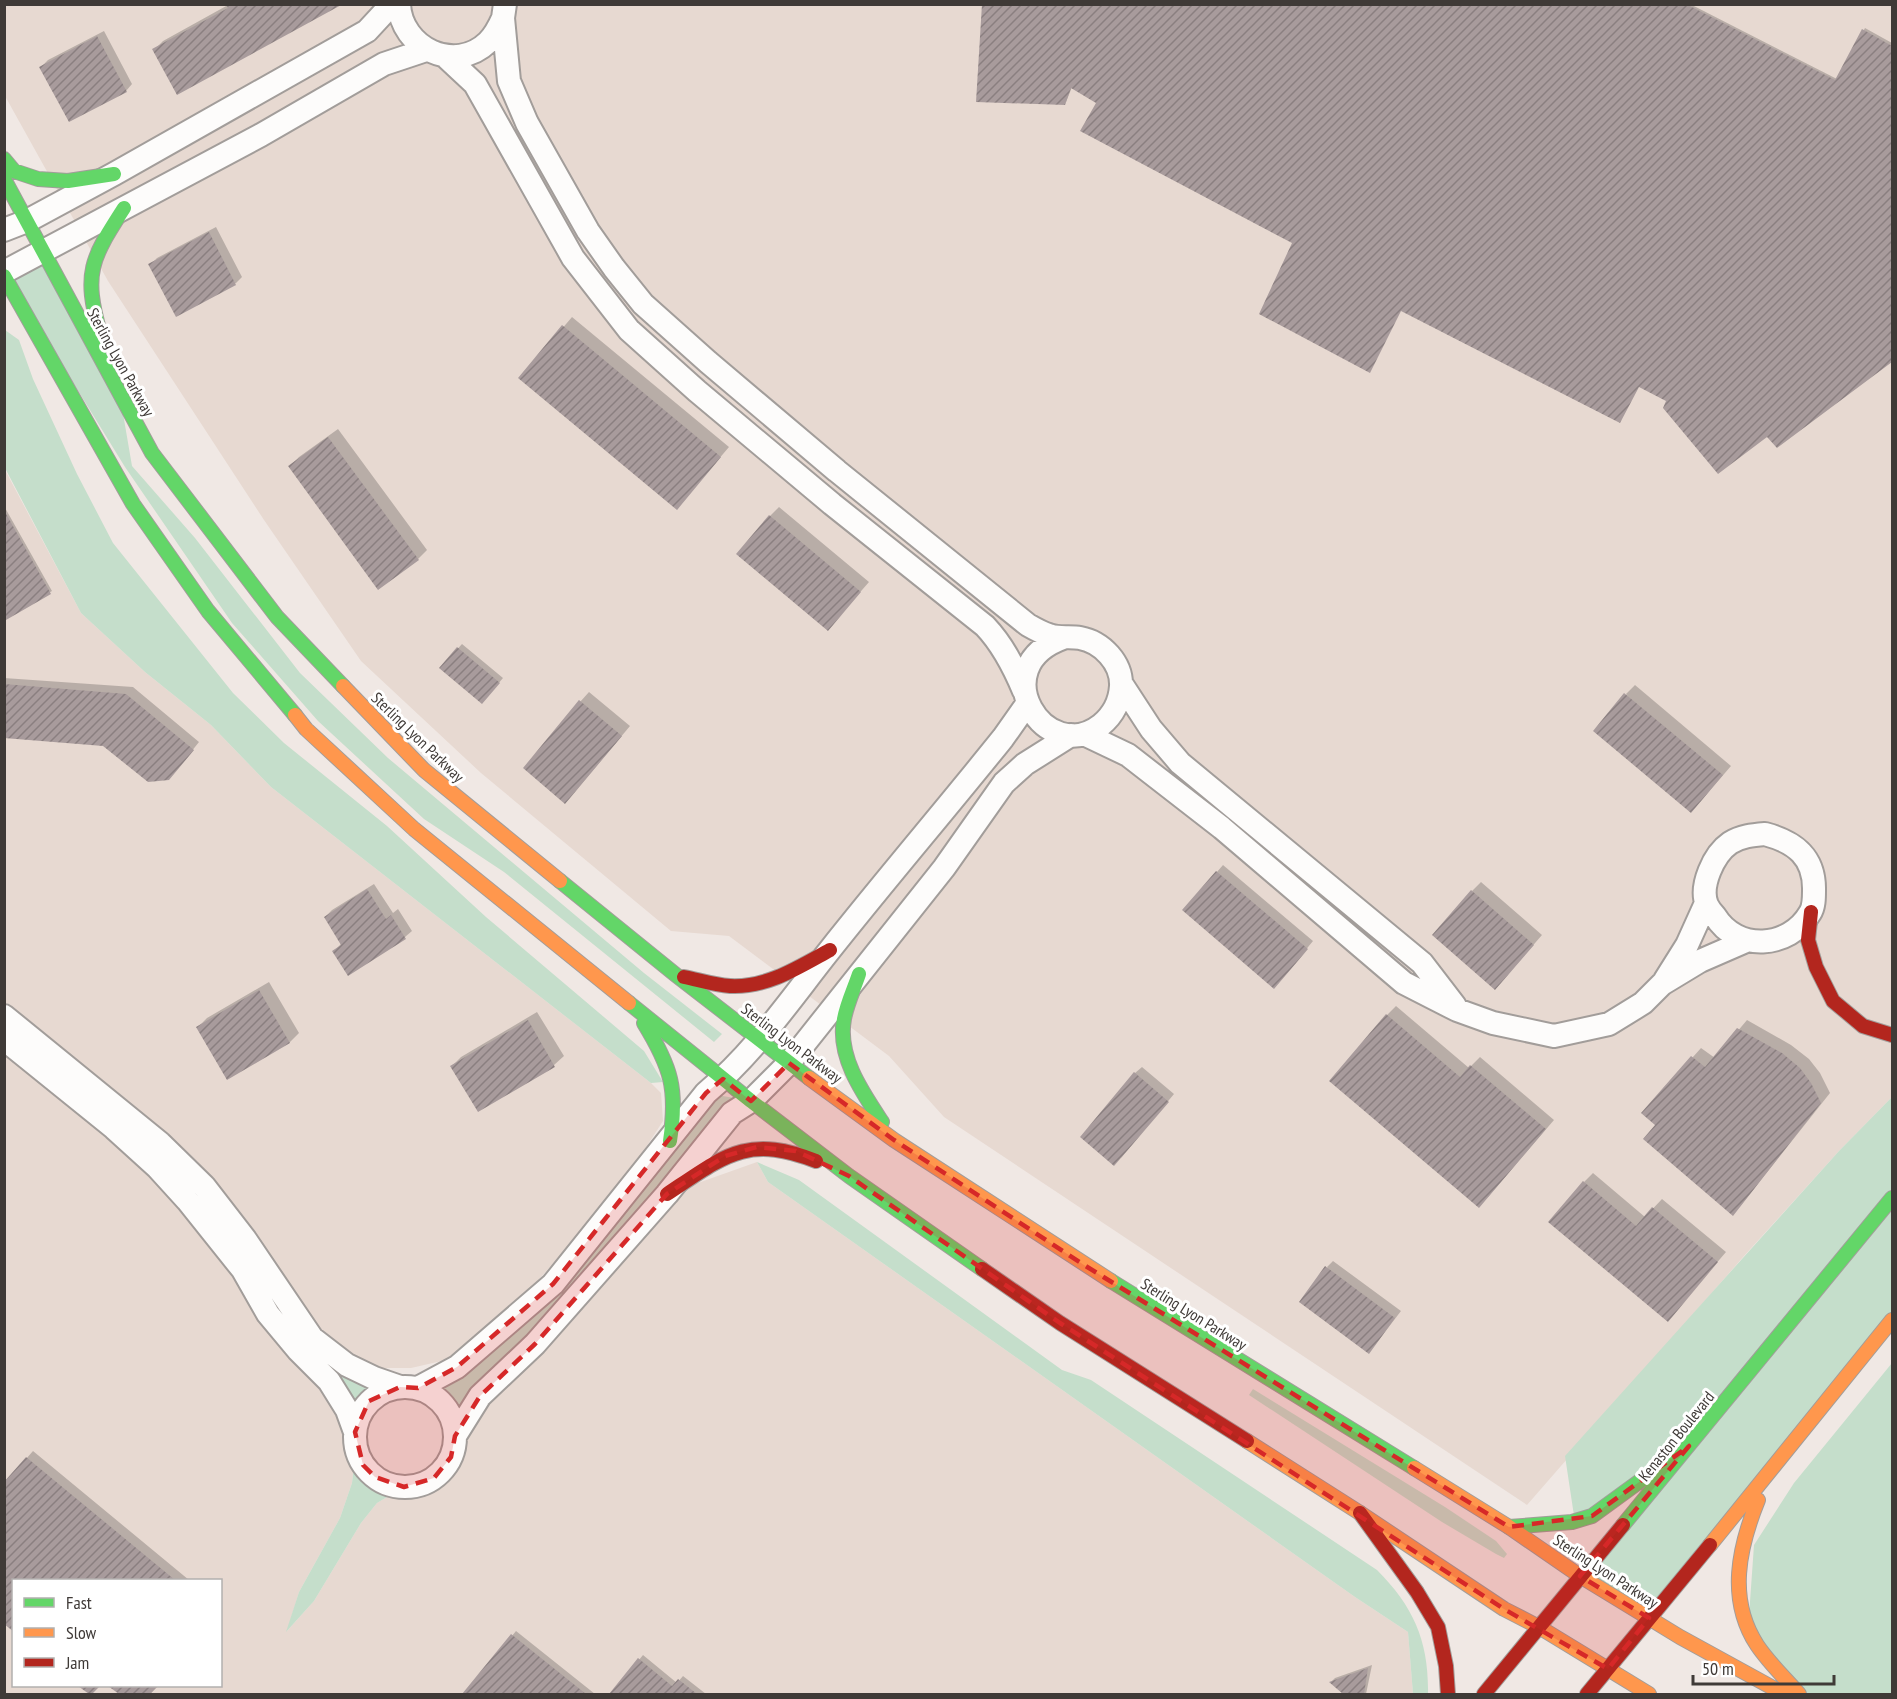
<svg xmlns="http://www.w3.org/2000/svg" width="1897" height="1699" font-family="'PT Sans Narrow',sans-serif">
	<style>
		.built { fill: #e7d9d1; fill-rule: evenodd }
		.grass { fill: #c5decb }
		.shadow { fill: #0003 }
		.building { fill: url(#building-hatch) }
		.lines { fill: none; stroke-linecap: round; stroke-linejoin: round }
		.street-casing { stroke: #a29d9a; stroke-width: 26 }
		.fast-casing { stroke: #a29d9a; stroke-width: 16 }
		.slow-casing { stroke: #a29d9a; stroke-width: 16 }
		.jam-casing { stroke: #a29d9a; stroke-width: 16 }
		.street { stroke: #fdfcfb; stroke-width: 22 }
		.fast { stroke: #63d668; stroke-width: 14 }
		.slow { stroke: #ff974d; stroke-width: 14 }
		.jam { stroke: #b3261e; stroke-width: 14 }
		.marked { fill: #d62828; fill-opacity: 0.2; stroke: #d62828; stroke-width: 4.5; stroke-dasharray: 12 8; stroke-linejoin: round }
		.labels { text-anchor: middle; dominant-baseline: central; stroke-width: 6; stroke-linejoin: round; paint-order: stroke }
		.street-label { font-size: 16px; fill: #3f3a37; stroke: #fff }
	</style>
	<defs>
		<pattern id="building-hatch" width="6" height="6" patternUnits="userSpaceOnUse" patternTransform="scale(1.5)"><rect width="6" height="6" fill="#a89b9c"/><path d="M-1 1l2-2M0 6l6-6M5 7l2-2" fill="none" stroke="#8a7f80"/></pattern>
	</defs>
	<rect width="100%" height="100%" fill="#f0e8e4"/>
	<path class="built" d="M4,5H1892V1097L1839,1151L1744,1256L1527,1505L944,1117L889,1056L729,936L671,931L481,773L361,661L264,520L108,281L5,96Z
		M4,468L81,613L145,672L211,725L271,787L651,1083L661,1093L663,1121L628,1175L582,1232L529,1290L472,1343L446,1360L411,1368H375L337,1351L5,1007Z
		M4,1039L157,1167L355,1432L356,1449L352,1483L340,1518L299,1592L287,1631L314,1601L361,1523L377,1503L404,1487L420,1485L434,1478L445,1467L451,1457L455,1436L667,1194L757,1162L768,1182L1355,1597L1408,1632L1413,1694H5ZM14,1580H220V1686H14Z"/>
	<path class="grass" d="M43,252L120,396L132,466L195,538L300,673L388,758L644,973L722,1034L714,1042L504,872L424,819L318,721L232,623L125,467L5,272Z
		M5,330L19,340L33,379L77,474L113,543L233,693L284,743L387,826L486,917L644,1051L663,1082L651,1083L271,787L211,725L145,672L81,613L5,468Z
		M706,1093L751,1101L453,1422L440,1401L426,1391L553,1284Z
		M1892,1097V1323L1649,1618L1580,1576L1687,1448L1576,1529L1565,1456L1839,1151Z
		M757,1162L799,1180L1062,1370L1091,1380L1377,1570C1414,1607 1429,1642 1428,1694H1413L1408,1632L1355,1597L768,1182Z
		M279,1310L369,1387L354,1406Z
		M1892,1363V1694H1800L1748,1630L1754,1545L1794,1483Z
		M1253,1389L1445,1507L1496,1541L1507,1554L1504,1558L1496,1554L1442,1522L1249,1395Z
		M356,1449C367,1474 378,1482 404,1487L377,1503L361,1523L314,1601L286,1632L299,1592L340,1518L352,1483Z"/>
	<path class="shadow" d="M340,4L154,50L163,41L228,5Z
		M984,4H1690L1837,79L1865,28L1892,43V360L1777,446L1767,435L1668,400L1640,385L1294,242L1098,102L1072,87L1066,102Z
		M104,31L132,84L126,91L41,67L48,60Z
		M216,227L242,277L236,283L177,315L150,265L157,258Z
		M572,317L729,447L677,508L520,378Z
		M338,429L427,550L418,559L290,466L299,457Z
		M4,506L52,591L7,618L4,614Z
		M779,507L869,582L828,629L770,516Z
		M462,644L503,678L486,698L441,667Z
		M4,678L133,687L199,742L175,772L104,744L4,737Z
		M1635,685L1731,766L1700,802L1626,694Z
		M589,692L630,726L574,793L580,702Z
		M1223,865L1313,941L1281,980L1184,910Z
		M1481,882L1542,935L1504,979L1472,891Z
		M374,884L393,913L398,909L412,931L405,937L348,974L334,951L342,943L325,917L332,910Z
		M269,982L299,1033L290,1042L228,1078L198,1027L207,1018Z
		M1396,1006L1469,1068L1480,1057L1554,1120L1488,1197L1387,1015Z
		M537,1012L564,1056L554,1065L479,1110L452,1066L461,1057Z
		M1747,1020L1791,1045L1809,1059L1820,1073L1830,1093L1741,1205L1643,1113L1701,1048L1715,1058Z
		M1142,1067L1174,1094L1121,1158L1135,1073Z
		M1593,1173L1645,1217L1662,1199L1726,1252L1668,1320L1584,1182Z
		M1333,1261L1401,1311L1375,1345L1327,1267Z
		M33,1451L189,1580H14L4,1484Z
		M516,1631L595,1694H464Z
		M643,1655L677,1683L683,1676L706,1694H611Z
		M1372,1665L1366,1694H1346L1331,1682L1335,1678Z
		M110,1686H157L150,1694H121Z"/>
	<path class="building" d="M226,4H343L177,95L152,49L228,8Z
		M982,4H1686L1835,80L1862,29L1892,46V362L1777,448L1767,437L1718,474L1663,408L1666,401L1639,387L1620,423L1401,311L1370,373L1259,314L1292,243L1080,131L1096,103L1071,88L1065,105L976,102Z
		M97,36L127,92L69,122L39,67Z
		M209,232L236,285L176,317L148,264Z
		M562,325L721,457L677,510L518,378Z
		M328,437L419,560L378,590L288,466Z
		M4,510L51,594L6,620L4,617Z
		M769,515L861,592L828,631L736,554Z
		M457,647L500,683L482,704L439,668Z
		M4,684L126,694L194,750L169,780L148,782L103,746L4,738Z
		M1624,693L1723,775L1691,813L1593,731Z
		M579,700L622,736L565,804L523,768Z
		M1216,871L1308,949L1274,989L1182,910Z
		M367,889L386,919L391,915L406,939L348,976L332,951L341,945L324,917Z
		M1471,890L1534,945L1495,990L1432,935Z
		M259,990L290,1043L227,1080L196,1027Z
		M1386,1014L1460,1077L1470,1065L1546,1129L1479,1208L1329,1081Z
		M528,1020L555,1067L478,1112L450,1066Z
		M1737,1028L1782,1053L1800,1068L1811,1083L1821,1103L1733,1216L1643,1139L1655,1125L1641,1113L1691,1056L1705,1067Z
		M1134,1072L1169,1102L1114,1166L1080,1137Z
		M1583,1181L1636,1226L1652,1207L1718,1262L1668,1322L1548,1222Z
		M1325,1266L1395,1318L1369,1354L1299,1302Z
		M26,1457L175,1580H14V1632L4,1624V1482Z
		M511,1634L586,1694H462Z
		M638,1658L672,1686L678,1679L697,1694H609Z
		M1368,1668L1364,1694H1343L1329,1682Z
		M78,1686H100L92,1694H89Z
		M108,1686H158L150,1694H119Z"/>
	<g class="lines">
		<defs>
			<path id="street" d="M399,4C401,48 455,74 488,42C495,35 499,27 503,18
				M505,4L503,18L509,81L527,123L588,231L614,268L643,304L708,362L837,471L1028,625C1035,629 1042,633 1049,635C1059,639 1070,636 1080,638C1102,642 1122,663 1121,686C1120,702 1113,715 1101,725C1046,768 982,667 1063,638
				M445,56L475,84L573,258L629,330L697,391L832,504L985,626C1003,645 1014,667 1024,691
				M4,230L27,221L114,174L367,31L392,4
				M4,272L261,135L384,64L426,50
				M1121,683L1151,729L1180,763L1422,963L1455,1006
				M1084,734L1128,755L1222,828L1404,983L1457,1010L1493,1023L1554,1036L1609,1024L1643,1003L1662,984L1700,961L1746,941
				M1765,834C1795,842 1815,857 1814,891C1814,898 1814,907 1810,913C1789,949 1737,952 1715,916C1712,913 1709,909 1707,905C1699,886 1714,854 1730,843C1741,836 1753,835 1765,834Z
				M1665,980L1687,945L1706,903
				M4,1016L160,1143L204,1186L245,1239L312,1338L347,1365L374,1378L400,1387
				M4,1039L114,1128L157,1167L187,1200L243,1270L268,1314L298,1350L329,1381L347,1410L355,1432
				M355 1437a50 50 0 1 1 100 0a50 50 0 1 1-100 0Z
				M418,1388L457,1367L553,1284L706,1093C755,1052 790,1000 829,951C886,879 946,809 1003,738L1027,704
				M455,1436L480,1396L535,1344L667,1194L732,1113L751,1101L789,1063L944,868L1004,783L1025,764L1071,735"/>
			<path id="fast" d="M4,159L14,171L38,179L68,181L114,174
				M4,179L152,453L277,617L343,686
				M4,276L133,504L208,611L295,715
				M100,333C83,273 91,259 124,208
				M560,881L676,975L809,1078
				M859,974C854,989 847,1003 844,1019C837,1056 862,1092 882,1122
				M629,1003L751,1101L849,1176L982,1269
				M644,1023C671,1067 678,1089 670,1141
				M1111,1281L1414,1468
				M1623,1525L1892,1198
				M1509,1527L1572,1522L1592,1516L1651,1473"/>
			<path id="slow" d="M343,686L424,770L560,881
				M295,715L306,729L414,829L629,1003
				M809,1078L894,1140L1111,1281
				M1247,1441L1360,1513L1504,1609L1539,1627L1649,1694
				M1414,1468L1509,1527L1580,1576L1680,1637L1784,1694
				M1758,1500C1739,1547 1727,1599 1757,1645C1769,1663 1785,1678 1799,1694
				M1710,1545L1892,1320"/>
			<path id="jam" d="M1811,912L1808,940L1816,967L1833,1001L1863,1026L1892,1035
				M684,977C699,980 714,985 730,986C767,988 799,967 830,950
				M667,1194C724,1156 747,1134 816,1161
				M982,1269L1060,1323L1247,1441
				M1360,1513L1417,1592L1438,1627L1446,1666L1448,1694
				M1484,1694L1623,1525
				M1587,1694L1710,1545"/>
		</defs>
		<use href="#street" class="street-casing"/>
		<use href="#fast" class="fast-casing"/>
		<use href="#slow" class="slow-casing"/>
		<use href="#jam" class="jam-casing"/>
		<use href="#street" class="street"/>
		<use href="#fast" class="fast"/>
		<use href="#slow" class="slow"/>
		<use href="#jam" class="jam"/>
	</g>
	<path class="marked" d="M789,1063L894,1140L1084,1265L1509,1527L1592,1516L1689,1446L1580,1576L1649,1618L1608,1669L1504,1609L1060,1323L849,1176L796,1151L757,1147L725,1156L667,1194L535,1344L480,1396L455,1436L451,1457L434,1478L404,1487L375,1477L363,1465L355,1432L369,1401L400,1387L418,1388L457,1367L553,1284L706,1093L723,1079L751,1101Z"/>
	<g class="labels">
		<g class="street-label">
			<text transform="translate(121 362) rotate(61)">Sterling Lyon Parkway</text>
			<text transform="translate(418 737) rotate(44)">Sterling Lyon Parkway</text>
			<text transform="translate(792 1043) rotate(37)">Sterling Lyon Parkway</text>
			<text transform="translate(1194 1314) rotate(32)">Sterling Lyon Parkway</text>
			<text transform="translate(1676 1436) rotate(-51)">Kenaston Boulevard</text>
			<text transform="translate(1606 1571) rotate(33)">Sterling Lyon Parkway</text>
		</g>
	</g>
	<rect width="1897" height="1699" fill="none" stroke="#3f3a37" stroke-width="12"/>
	<rect x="12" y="1579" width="210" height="108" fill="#ffffff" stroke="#b2b0af" stroke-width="1.5"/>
	<rect x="24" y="1598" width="30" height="9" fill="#63d668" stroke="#b2b0af" stroke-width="1.5"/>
	<text x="66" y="1609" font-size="18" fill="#3f3a37">Fast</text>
	<rect x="24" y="1628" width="30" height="9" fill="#ff974d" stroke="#b2b0af" stroke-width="1.5"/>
	<text x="66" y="1639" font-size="18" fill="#3f3a37">Slow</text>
	<rect x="24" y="1658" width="30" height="9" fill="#b3261e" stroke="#b2b0af" stroke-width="1.5"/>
	<text x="66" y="1669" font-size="18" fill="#3f3a37">Jam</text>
	<path d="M1693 1675v9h141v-9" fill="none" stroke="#3f3a37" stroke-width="3"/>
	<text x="1702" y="1675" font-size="18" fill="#3f3a37" stroke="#ffffff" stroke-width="4.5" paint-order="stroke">50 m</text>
</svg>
